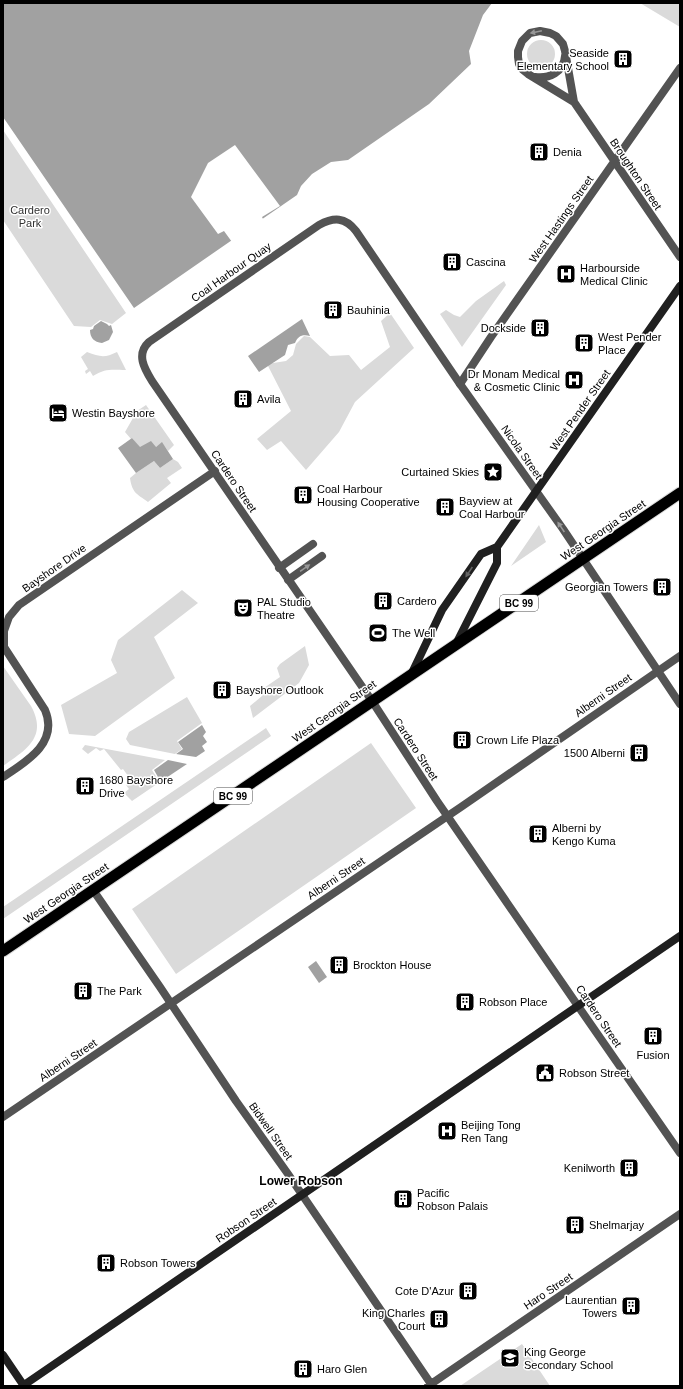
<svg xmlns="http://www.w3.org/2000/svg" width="683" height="1389" font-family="Arial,sans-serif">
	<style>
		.green { fill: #dadada }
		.water { fill: #a1a1a1 }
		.pier { fill: #fff }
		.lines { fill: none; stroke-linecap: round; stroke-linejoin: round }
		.trunk-casing { stroke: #dbdbdb; stroke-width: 13 }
		.minor { stroke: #535353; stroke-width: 8 }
		.tertiary { stroke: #535353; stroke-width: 8 }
		.secondary { stroke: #202020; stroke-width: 8 }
		.trunk { stroke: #000; stroke-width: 11 }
		.oneway { fill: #989898 }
		.oneway2 { fill: #636363 }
		.labels { text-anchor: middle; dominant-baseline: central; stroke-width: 3; stroke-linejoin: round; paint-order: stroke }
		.shield { fill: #fff; stroke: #4c4c4c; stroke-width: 1 }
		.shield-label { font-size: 10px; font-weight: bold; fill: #000 }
		.poi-label { font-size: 11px; fill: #000; stroke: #fff; text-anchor: start }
		.street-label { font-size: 11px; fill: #000; stroke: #fff }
		.park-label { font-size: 11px; fill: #313131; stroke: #fff }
		.neighbourhood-label { font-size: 12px; font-weight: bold; fill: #000; stroke: #fff }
	</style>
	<rect width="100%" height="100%" fill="#fff"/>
	<path class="green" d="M640,3H680V27Z
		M527 54a14 14 0 1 1 28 0a14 14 0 1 1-28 0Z
		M3,130L126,313L112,324L100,320L91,327L74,326L3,220Z
		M504,281L506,285L462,347L440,314L446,310L454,315L460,317L476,301Z
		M390,313L414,348L355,402L339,432L306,470L281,441L267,450L257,439L291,411L267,364L286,361L293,355L296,344L304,336L310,337L330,356L349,355L361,370L390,347L381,321Z
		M87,352C100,357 105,358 117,352L126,370C112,370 106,368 93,376L90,371L86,374L85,371L88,369L81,357Z
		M146,405L174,445L168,451L162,443L156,447L140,448L132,438L131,439L125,432L137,411Z
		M173,459L178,462L182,468L167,478L171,483L148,502C137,494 132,493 130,478L136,473L154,461L160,468Z
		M539,525L546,542L511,566Z
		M182,590L198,603L154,637L175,678L95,736L69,734L61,705L117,673L111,660L118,640Z
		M305,646L309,665L299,683L253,718L250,706L262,696L261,690L280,677L277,668L280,664Z
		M3,666L31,706C48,737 26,750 3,766Z
		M187,697L202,723L177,741L182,749L175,754L130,745L126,739L129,732Z
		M266,728L271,736L3,919V907Z
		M371,743L416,808L176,974L132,909Z
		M85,745L165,760L152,770L157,778V784L132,801L124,793L129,789L126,785L131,780L123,769L121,770L104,749L100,751L96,748L88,754L82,749Z
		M522,1344L550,1386H460Z"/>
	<path class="water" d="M3,3H492L483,15L469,51L471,64L429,104L348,160L331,162L312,174L301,186L297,195L134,308L3,117Z
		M302,319L310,336C302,334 298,336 295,343L288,345L285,355L259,372L248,356Z
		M101,321L107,324L109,326L111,325L113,332L109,340L102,343C94,342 90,338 90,330L93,329L94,326Z
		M132,438L140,447L151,441L156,447L162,442L173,459L160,468L154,461L136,473L118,448Z
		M202,725L206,732L203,736L207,742L202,746L205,751L196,757L176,754L183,749L178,742Z
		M168,760L187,764L157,784L158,777L154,770Z
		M316,961L327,977L319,983L308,967Z"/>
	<path class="pier" d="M235,145L280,206L262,217L264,221L262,222L232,242L224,231L218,234L191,197L208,163Z"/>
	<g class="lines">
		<defs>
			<path id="trunk" d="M3,951L680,493"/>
		</defs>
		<use href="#trunk" class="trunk-casing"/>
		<path class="minor" d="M535,77C549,79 564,72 565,56
			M574,102L528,74L523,70L519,64L518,57V51L522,41L530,33L540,31L550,33L556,36L563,44L565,51L574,102L680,257
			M279,568L313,544
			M288,580L322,556
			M372,701L152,381C144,368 136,354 149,342L319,225C334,217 345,217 356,231L460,384L491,337L680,68
			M3,777C26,762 59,743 45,710L4,647V631L9,617L19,605L215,471
			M93,890L160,987L236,1101L288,1174L431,1384
			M578,1006L680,1153
			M428,1386L680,1214"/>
		<path class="tertiary" d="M460,384L563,529L680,704
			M372,701L437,801L578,1006
			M3,1117L461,807L680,656"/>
		<path class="secondary" d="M456,644L497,563V547
			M411,675L442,610L481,554L497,547L680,286
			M3,1355L24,1386
			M24,1385L680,936"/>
		<use href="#trunk" class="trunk"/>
	</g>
	<defs><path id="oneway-solid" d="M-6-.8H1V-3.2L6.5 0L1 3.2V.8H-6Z"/></defs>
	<g class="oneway">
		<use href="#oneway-solid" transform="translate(536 32) rotate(168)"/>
		<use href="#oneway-solid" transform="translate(561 527) rotate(-124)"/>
		<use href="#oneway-solid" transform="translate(305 568) rotate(-35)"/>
	</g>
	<use class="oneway2" href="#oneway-solid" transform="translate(469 572) rotate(124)"/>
	<defs>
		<symbol id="building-square" viewBox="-11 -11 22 22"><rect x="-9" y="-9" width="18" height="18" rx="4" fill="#000" stroke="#fff"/><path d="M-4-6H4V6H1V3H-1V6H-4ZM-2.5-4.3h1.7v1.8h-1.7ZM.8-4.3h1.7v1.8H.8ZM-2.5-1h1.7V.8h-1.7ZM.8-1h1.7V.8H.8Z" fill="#fff"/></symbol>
		<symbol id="hospital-square" viewBox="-11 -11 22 22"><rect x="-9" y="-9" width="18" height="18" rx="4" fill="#000" stroke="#fff"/><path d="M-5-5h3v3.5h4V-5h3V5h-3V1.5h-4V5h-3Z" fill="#fff"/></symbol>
		<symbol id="hotel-square" viewBox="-11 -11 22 22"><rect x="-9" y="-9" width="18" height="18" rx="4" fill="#000" stroke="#fff"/><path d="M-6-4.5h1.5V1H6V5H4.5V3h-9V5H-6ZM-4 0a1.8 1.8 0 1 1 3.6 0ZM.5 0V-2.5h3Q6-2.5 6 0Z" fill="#fff"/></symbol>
		<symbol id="sight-square" viewBox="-11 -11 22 22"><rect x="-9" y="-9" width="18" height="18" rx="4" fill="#000" stroke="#fff"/><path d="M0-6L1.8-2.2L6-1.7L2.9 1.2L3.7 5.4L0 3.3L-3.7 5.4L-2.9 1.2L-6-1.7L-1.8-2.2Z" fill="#fff"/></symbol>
		<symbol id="theatre-square" viewBox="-11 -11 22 22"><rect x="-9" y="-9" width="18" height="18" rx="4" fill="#000" stroke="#fff"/><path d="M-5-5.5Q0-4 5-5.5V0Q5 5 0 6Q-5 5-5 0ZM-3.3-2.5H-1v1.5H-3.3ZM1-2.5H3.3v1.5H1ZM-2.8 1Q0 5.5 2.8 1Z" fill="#fff"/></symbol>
		<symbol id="stadium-square" viewBox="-11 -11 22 22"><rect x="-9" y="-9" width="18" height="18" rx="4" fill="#000" stroke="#fff"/><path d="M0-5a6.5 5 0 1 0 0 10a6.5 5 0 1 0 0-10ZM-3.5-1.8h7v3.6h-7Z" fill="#fff"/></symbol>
		<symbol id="civic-square" viewBox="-11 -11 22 22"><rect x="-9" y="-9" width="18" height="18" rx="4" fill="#000" stroke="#fff"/><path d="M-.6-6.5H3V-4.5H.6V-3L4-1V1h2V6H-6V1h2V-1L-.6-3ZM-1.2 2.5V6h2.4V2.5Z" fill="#fff"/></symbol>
		<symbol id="school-square" viewBox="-11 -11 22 22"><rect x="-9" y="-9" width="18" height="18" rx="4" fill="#000" stroke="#fff"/><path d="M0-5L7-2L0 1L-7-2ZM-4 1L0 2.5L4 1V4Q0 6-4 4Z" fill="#fff"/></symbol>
	</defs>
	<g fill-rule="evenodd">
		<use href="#building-square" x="612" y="48" width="22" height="22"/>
		<use href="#building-square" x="528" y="141" width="22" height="22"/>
		<use href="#building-square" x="441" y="251" width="22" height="22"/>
		<use href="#hospital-square" x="555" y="263" width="22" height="22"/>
		<use href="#building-square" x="322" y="299" width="22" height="22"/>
		<use href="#building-square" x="529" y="317" width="22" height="22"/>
		<use href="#building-square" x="573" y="332" width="22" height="22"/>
		<use href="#hospital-square" x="563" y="369" width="22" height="22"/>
		<use href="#building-square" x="232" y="388" width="22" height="22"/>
		<use href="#hotel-square" x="47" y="402" width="22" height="22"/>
		<use href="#sight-square" x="482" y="461" width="22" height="22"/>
		<use href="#building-square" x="292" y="484" width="22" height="22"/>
		<use href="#building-square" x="434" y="496" width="22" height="22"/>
		<use href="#building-square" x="651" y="576" width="22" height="22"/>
		<use href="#building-square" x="372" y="590" width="22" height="22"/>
		<use href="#theatre-square" x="232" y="597" width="22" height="22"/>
		<use href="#stadium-square" x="367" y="622" width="22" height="22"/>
		<use href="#building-square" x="211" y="679" width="22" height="22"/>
		<use href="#building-square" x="451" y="729" width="22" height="22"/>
		<use href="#building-square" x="628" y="742" width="22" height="22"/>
		<use href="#building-square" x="74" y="775" width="22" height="22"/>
		<use href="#building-square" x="527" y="823" width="22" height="22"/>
		<use href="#building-square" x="328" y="954" width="22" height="22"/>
		<use href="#building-square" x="72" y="980" width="22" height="22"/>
		<use href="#building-square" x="454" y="991" width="22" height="22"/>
		<use href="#building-square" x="642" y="1025" width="22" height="22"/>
		<use href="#civic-square" x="534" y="1062" width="22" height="22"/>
		<use href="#hospital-square" x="436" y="1120" width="22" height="22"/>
		<use href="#building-square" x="618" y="1157" width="22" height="22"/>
		<use href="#building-square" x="392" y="1188" width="22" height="22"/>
		<use href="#building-square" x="564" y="1214" width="22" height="22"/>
		<use href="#building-square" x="95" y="1252" width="22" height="22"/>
		<use href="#building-square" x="457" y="1280" width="22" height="22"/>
		<use href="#building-square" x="620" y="1295" width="22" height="22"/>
		<use href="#building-square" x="428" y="1308" width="22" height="22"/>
		<use href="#school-square" x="499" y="1347" width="22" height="22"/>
		<use href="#building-square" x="292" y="1358" width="22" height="22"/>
	</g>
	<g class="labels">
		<g class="shield">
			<rect x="500" y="595" width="38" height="16" rx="3"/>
			<rect x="214" y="788" width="38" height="16" rx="3"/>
		</g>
		<g class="shield-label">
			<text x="519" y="603">BC 99</text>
			<text x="233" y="796">BC 99</text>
		</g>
		<g class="poi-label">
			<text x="609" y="53" text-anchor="end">Seaside<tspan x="609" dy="13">Elementary School</tspan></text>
			<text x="553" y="152">Denia</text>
			<text x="466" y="262">Cascina</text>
			<text x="580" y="268">Harbourside<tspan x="580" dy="13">Medical Clinic</tspan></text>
			<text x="347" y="310">Bauhinia</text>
			<text x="526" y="328" text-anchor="end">Dockside</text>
			<text x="598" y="337">West Pender<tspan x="598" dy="13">Place</tspan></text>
			<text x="560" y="374" text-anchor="end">Dr Monam Medical<tspan x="560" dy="13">&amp; Cosmetic Clinic</tspan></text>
			<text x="257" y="399">Avila</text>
			<text x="72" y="413">Westin Bayshore</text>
			<text x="479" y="472" text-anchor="end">Curtained Skies</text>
			<text x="317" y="489">Coal Harbour<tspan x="317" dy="13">Housing Cooperative</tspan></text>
			<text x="459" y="501">Bayview at<tspan x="459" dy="13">Coal Harbour</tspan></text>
			<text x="648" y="587" text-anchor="end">Georgian Towers</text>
			<text x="397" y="601">Cardero</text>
			<text x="257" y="602">PAL Studio<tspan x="257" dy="13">Theatre</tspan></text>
			<text x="392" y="633">The Well</text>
			<text x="236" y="690">Bayshore Outlook</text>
			<text x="476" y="740">Crown Life Plaza</text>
			<text x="625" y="753" text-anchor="end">1500 Alberni</text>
			<text x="99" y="780">1680 Bayshore<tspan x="99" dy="13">Drive</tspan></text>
			<text x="552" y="828">Alberni by<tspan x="552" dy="13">Kengo Kuma</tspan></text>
			<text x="353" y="965">Brockton House</text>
			<text x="97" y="991">The Park</text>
			<text x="479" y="1002">Robson Place</text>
			<text x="653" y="1055" text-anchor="middle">Fusion</text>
			<text x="559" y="1073">Robson Street</text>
			<text x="461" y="1125">Beijing Tong<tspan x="461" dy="13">Ren Tang</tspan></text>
			<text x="615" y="1168" text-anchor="end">Kenilworth</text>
			<text x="417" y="1193">Pacific<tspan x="417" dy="13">Robson Palais</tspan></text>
			<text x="589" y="1225">Shelmarjay</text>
			<text x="120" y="1263">Robson Towers</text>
			<text x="454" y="1291" text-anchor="end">Cote D'Azur</text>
			<text x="617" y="1300" text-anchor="end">Laurentian<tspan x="617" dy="13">Towers</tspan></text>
			<text x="425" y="1313" text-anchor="end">King Charles<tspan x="425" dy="13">Court</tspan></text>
			<text x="524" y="1352">King George<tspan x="524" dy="13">Secondary School</tspan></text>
			<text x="317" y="1369">Haro Glen</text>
		</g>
		<g class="street-label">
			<text transform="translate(636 174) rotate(56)">Broughton Street</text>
			<text transform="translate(561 219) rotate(-55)">West Hastings Street</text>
			<text transform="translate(231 272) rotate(-35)">Coal Harbour Quay</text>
			<text transform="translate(580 410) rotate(-55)">West Pender Street</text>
			<text transform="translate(522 452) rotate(55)">Nicola Street</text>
			<text transform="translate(234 481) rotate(56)">Cardero Street</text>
			<text transform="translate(603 530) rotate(-34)">West Georgia Street</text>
			<text transform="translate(54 568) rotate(-35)">Bayshore Drive</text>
			<text transform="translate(603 695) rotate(-35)">Alberni Street</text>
			<text transform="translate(334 711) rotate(-35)">West Georgia Street</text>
			<text transform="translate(416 749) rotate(57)">Cardero Street</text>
			<text transform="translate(336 878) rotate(-34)">Alberni Street</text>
			<text transform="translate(66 893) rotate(-34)">West Georgia Street</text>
			<text transform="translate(599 1016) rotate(56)">Cardero Street</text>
			<text transform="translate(68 1060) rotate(-34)">Alberni Street</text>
			<text transform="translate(271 1131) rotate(55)">Bidwell Street</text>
			<text transform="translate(246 1220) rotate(-34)">Robson Street</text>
			<text transform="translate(548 1291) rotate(-34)">Haro Street</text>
		</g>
		<g class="park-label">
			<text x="30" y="210">Cardero<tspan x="30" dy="13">Park</tspan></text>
		</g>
		<g class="neighbourhood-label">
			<text x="301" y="1181">Lower Robson</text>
		</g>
	</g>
	<rect width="683" height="1389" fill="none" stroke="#000000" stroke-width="8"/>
</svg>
